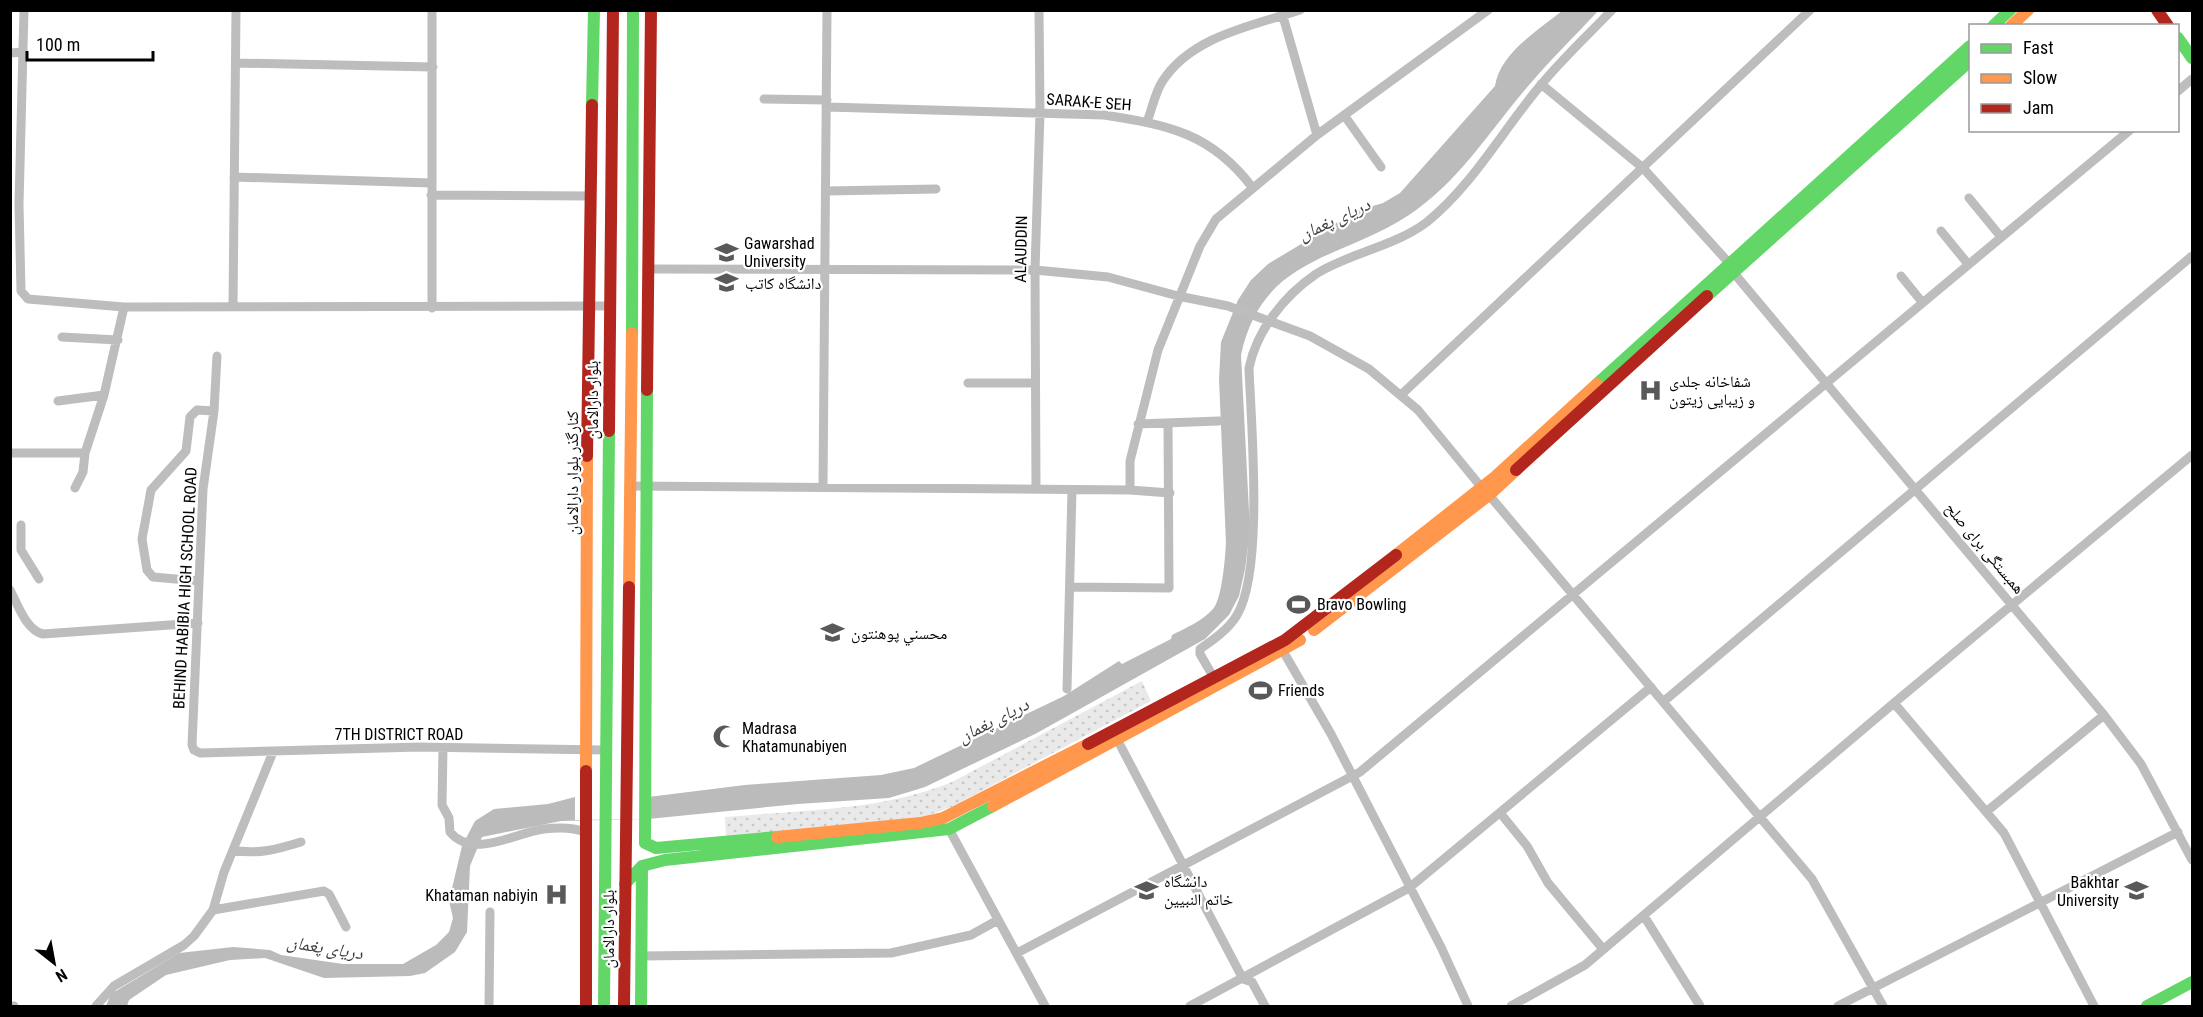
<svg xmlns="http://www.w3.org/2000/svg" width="2203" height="1017" font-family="'Roboto Condensed','Noto Naskh Arabic',sans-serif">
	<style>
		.park { fill: url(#park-dots) }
		.water { fill: #bbb }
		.pier { fill: #fff }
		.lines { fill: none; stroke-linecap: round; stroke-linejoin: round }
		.street { stroke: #bdbdbd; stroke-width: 9 }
		.fast { stroke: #63d668; stroke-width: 12 }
		.slow { stroke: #ff974d; stroke-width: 12 }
		.jam { stroke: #b3261e; stroke-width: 12 }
		.labels { text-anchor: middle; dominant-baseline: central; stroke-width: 4.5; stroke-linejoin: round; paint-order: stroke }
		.street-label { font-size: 16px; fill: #000; stroke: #fff }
		.poi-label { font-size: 16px; fill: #000; stroke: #fff; text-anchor: start }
		.water-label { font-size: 18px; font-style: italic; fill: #3f3f3f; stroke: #fff }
	</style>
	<defs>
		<pattern id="park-dots" width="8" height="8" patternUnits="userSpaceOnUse" patternTransform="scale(1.5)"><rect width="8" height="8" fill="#e9e9e9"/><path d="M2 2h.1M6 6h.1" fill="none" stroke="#c6c6c6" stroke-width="1.8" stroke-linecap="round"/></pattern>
	</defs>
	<rect width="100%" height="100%" fill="#fff"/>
	<path class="park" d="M1142,681L1151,701L951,807L926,816L726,839L725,817C801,810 881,811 952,782Z"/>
	<path class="water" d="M1562,11H1598C1575,36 1551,59 1529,85C1491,129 1459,182 1409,215C1341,260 1262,256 1241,355L1250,531L1245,569L1239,596L1229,615L1205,639L1037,733L925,787L889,798L798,804L648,819L561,821L482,837L470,866L467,932L455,952L425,973L410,976L324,978L265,958L230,960L166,975L129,1000L127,1006H106L111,994L179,953L233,947L270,950L281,955L343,964H403L436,945L449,932L453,918L449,901L462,846L475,821L494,809L548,804L575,797H648L745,785L881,775L914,768L1064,696L1119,661L1122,664L1171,639L1172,635C1186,628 1202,621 1213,609C1222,599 1225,559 1226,543L1219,379L1221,342L1238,300L1251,280L1268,264L1356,211L1383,203L1400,193L1495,86C1500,53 1537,31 1562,11Z"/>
	<path class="pier" d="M575,797H648V819L575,820Z"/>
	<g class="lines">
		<path class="street" d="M24,10L19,204L21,291L28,299L124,307L609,306
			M1282,13L1317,135
			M10,53L23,52
			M236,63L433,67
			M1541,84L1643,168L1729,263
			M2178,91L2192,79
			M764,99L827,100
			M827,107L1104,115C1168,125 1211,133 1252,187
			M1344,115L1381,167
			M1147,122C1152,109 1155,93 1162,82C1191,36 1252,26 1300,10
			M234,177L431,183
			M827,191L936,189
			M431,195L591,196
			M1969,198L2001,237
			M1941,231L1968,264
			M647,269L1035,270L1108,277L1178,296L1228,306L1310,336L1369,369L1418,410L1482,488
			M1733,272L2104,715L2141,764L2192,860
			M1901,276L1922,302
			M233,306L236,10
			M432,308V10
			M62,337L118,340
			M217,356L214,411L203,489L192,745L194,750L200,753L420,747L605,750
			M968,383H1035
			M1402,394L1810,10
			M58,401L104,395
			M1138,424L1219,421
			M10,453H85
			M629,486L1130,490L1170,493
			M823,486L827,10
			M75,488L83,472L85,453L104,395L124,307
			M1036,489L1035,270L1040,113L1039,10
			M1130,490V461L1158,350L1200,246L1216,219L1317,135L1488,10
			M1489,495L1812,879L1883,1006
			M21,525V550L39,579
			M198,581L153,577L147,570L142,539L151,490L186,451L190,417L197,410L214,411
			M1071,587L1169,588L1168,423
			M10,590C18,605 26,630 43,634L198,623
			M1283,651L1331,734L1441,947L1468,1006
			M1214,678L1200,654V649C1213,640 1229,629 1237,615C1264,571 1251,422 1249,368C1257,330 1284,296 1316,274C1349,253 1394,247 1427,222C1472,186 1503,130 1540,86C1562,59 1588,35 1612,10
			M1067,689L1072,490
			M1663,702L2192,256
			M1894,703L2004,833L2094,1006
			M1118,741L1243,979L1252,982L1265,1006
			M443,748L442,805L449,818L450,832C473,860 517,832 544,829C559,827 572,827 586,832
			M1986,812L2104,715
			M1501,814L1527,846L1548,883L1603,949
			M949,829L1045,1006
			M233,850C258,855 278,849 301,842
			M213,910L324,891L329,894L346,927
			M1644,916L1700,1006
			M1017,953L1360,772L2130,130
			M642,956L891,953L971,935L998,920
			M10,1006H14
			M96,1006L114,986L184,945L194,936L213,910L224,872L273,752
			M489,1006L490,912
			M1190,1006L1409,888L1651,687
			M1511,1006L1585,965L1894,703L2192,455
			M1838,1006L2178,832"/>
		<path class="fast" d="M1993,26L2010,10
			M2178,38L2192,58
			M592,105L594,10
			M1707,296L1970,61
			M632,333L633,10
			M1597,384L1970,46
			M647,390L645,843L656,848L777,837
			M625,884L642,866L665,860L949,829L993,806
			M604,1006L609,431
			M641,1006L642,866
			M2147,1006L2192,982"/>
		<path class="slow" d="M2011,26L2028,10
			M1396,555L1495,477L1597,384
			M629,587L632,333
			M1314,630L1489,495L1516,470
			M586,771L587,456
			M993,806L1300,640
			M777,837L920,823L943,818L1088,744"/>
		<path class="jam" d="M2157,10L2168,26
			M647,390L651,10
			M609,431L613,10
			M587,456L592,105
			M1516,470L1707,296
			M1088,744L1285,640L1396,555
			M586,1006V771
			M624,1006L629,587"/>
	</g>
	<defs>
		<symbol id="university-bare" viewBox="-9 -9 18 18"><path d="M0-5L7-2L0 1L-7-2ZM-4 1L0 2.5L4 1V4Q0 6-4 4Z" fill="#595959" stroke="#fff" stroke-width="2.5" paint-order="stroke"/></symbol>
		<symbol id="hospital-bare" viewBox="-9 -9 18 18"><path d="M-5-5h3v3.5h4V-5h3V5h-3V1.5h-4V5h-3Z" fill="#595959" stroke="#fff" stroke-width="2.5" paint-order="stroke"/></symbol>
		<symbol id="stadium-bare" viewBox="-9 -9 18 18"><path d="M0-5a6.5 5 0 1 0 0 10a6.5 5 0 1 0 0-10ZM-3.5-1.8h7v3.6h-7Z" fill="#595959" stroke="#fff" stroke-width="2.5" paint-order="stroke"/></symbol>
		<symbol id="mosque-bare" viewBox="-9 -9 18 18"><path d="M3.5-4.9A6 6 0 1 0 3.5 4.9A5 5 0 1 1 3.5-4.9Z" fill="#595959" stroke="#fff" stroke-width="2.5" paint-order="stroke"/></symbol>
	</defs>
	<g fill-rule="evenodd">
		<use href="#university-bare" x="710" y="236" width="33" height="33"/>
		<use href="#university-bare" x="710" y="266" width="33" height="33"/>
		<use href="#hospital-bare" x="1634" y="374" width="33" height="33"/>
		<use href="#stadium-bare" x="1282" y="588" width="33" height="33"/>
		<use href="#university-bare" x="816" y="616" width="33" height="33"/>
		<use href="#stadium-bare" x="1244" y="674" width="33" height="33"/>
		<use href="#mosque-bare" x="708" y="720" width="33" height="33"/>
		<use href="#university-bare" x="1130" y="874" width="33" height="33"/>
		<use href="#university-bare" x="2120" y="874" width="33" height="33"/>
		<use href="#hospital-bare" x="540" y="878" width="33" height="33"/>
	</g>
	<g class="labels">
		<g class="street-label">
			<text transform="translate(1089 102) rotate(4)">SARAK-E SEH</text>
			<text transform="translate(1021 249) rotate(-89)">ALAUDDIN</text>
			<text transform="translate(592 400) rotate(-90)">بلوار دارالامان</text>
			<text transform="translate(572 473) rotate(-90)">کنارگذر بلوار دارالامان</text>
			<text transform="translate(1985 548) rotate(50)">همبستگی برای صلح</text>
			<text transform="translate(185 588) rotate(-87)">BEHIND HABIBIA HIGH SCHOOL ROAD</text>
			<text x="399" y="734">7TH DISTRICT ROAD</text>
			<text transform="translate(608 929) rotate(-90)">بلوار دارالامان</text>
		</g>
		<g class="poi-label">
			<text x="744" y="243">Gawarshad<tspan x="744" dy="18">University</tspan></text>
			<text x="745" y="283">دانشگاه کاتب</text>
			<text x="1669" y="381">شفاخانه جلدی<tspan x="1669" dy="18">و زیبایی زیتون</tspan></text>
			<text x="1317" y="604">Bravo Bowling</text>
			<text x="851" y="633">محسني پوهنتون</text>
			<text x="1278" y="690">Friends</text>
			<text x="742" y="728">Madrasa<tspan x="742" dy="18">Khatamunabiyen</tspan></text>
			<text x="1164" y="881">دانشگاه<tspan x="1164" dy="18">خاتم النبیین</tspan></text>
			<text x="2119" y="882" text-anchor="end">Bakhtar<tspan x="2119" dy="18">University</tspan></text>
			<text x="538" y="895" text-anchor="end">Khataman nabiyin</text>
		</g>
		<g class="water-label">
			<text transform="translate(1334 219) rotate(-25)">دریای پغمان</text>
			<text transform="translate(993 720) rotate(-27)">دریای پغمان</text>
			<text transform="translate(325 947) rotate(9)">دریای پغمان</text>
		</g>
	</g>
	<rect width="2203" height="1017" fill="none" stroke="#000000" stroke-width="24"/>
	<rect x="1969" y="24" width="210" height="108" fill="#ffffff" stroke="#999999" stroke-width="1.5"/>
	<rect x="1981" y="44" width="30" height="9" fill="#63d668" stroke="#999999" stroke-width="1.5"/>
	<text x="2023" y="54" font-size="18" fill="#000000">Fast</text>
	<rect x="1981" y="74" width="30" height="9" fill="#ff974d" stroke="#999999" stroke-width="1.5"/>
	<text x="2023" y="84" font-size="18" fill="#000000">Slow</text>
	<rect x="1981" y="104" width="30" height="9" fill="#b3261e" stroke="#999999" stroke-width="1.5"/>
	<text x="2023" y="114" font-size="18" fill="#000000">Jam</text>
	<g transform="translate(54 963) rotate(149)" stroke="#ffffff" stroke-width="4.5" paint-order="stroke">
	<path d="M0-4.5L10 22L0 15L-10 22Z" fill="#000000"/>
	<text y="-9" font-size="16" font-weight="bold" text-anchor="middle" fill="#000000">N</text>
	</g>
	<path d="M27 51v9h126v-9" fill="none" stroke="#000000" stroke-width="3"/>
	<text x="36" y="51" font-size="18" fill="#000000" stroke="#ffffff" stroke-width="4.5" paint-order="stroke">100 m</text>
</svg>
